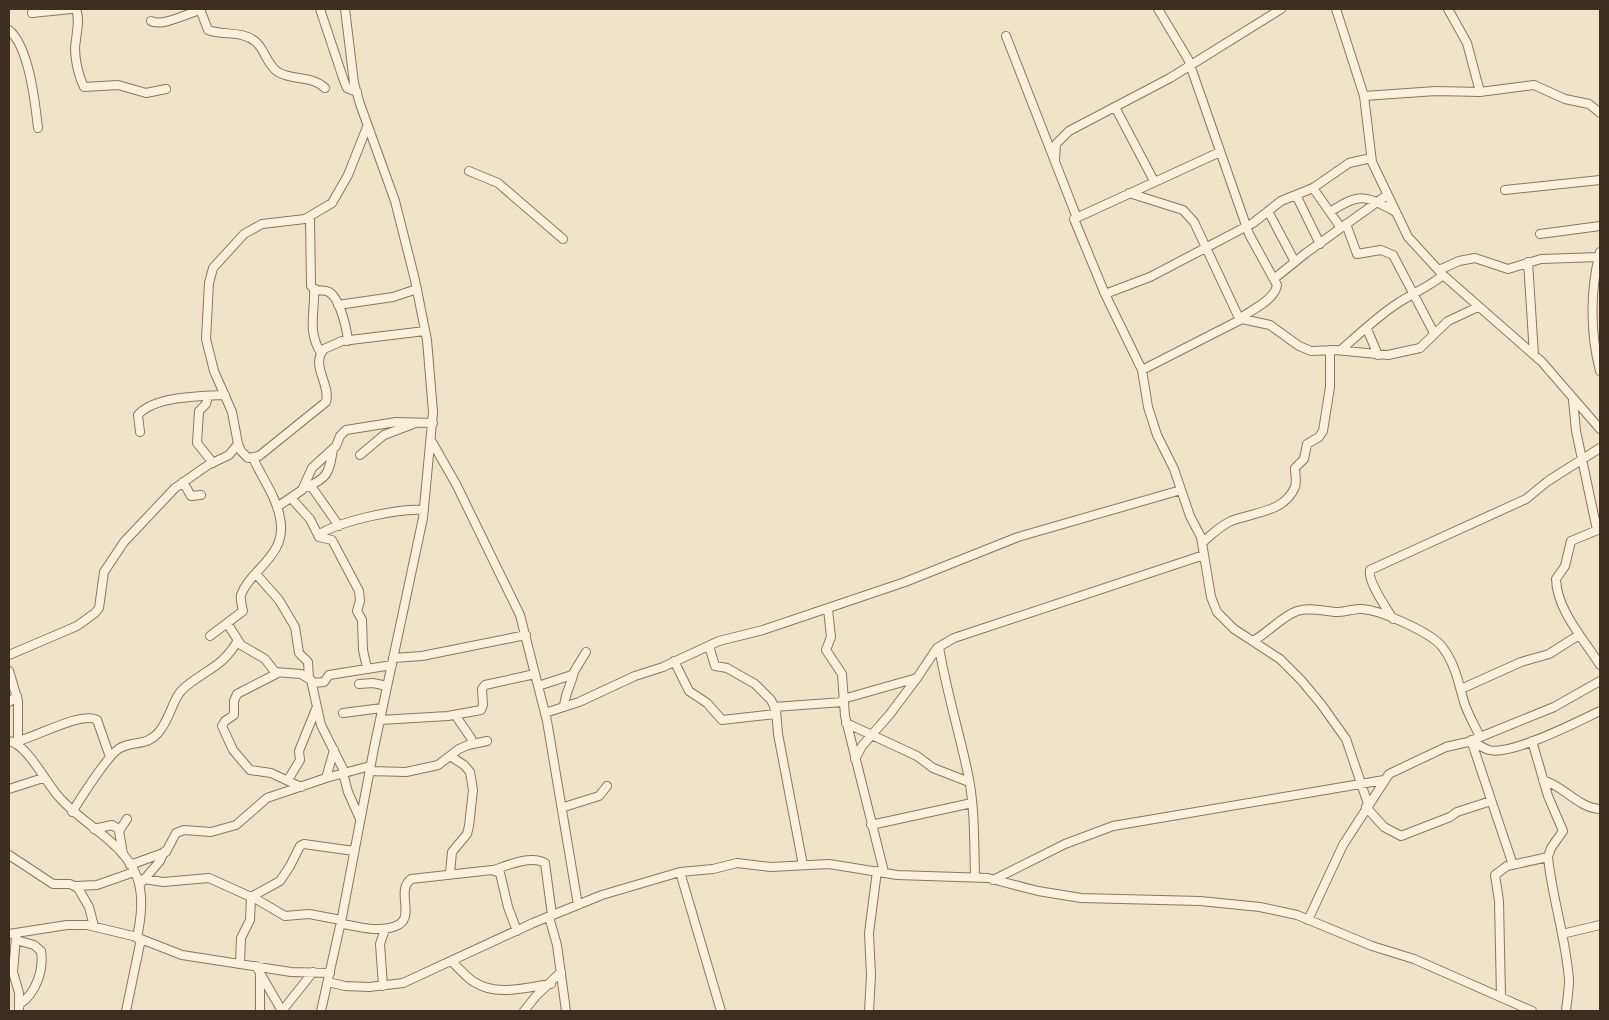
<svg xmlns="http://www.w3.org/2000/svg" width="1609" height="1020" font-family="'Libre Baskerville',serif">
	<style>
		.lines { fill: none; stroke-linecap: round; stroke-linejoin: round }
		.street-casing { stroke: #8d765c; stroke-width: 10 }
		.street { stroke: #faf1dc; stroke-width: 8 }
	</style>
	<rect width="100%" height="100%" fill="#f0e4c8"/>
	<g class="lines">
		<defs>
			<path id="street" d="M76,9C80,20 77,29 76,40C73,53 78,75 84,87L118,85L146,93L166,89
				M200,9L208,30C223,36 242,30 256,42C265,50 267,65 278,72C293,81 311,75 325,88
				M320,9L344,81L347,88L357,92
				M1158,9L1188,59L1249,234L1277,285C1275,300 1251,310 1239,319
				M1336,9L1364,96L1372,162L1408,237L1443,275L1542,362L1600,429
				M1448,9L1467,43L1480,92
				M32,13L71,9
				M151,21C162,27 186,14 200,10
				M9,30C29,47 35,101 38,128
				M1006,36L1077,218
				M1364,96L1436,91L1480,92L1534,85L1565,99L1589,104L1600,113
				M1115,107L1154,181
				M367,127L348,175L332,203L305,219L262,224L244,234L213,268L209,283L206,339L214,371L232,412L238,444L241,451L248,458L259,456L326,402C331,384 310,366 324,349L342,341L425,331
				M1220,152L1074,219L1105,294L1142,370L1148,407L1157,435L1174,469L1190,516L1201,537L1211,597L1217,612L1234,629L1280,659L1301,680L1321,704L1346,739L1368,804
				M1055,160L1056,144L1069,131L1170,78L1281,9
				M469,171L498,183L563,239
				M1313,188L1341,228
				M1505,190L1600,180
				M1129,193L1183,210L1194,222L1239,318
				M1296,195L1320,244
				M1268,211L1295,262
				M1330,212C1359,193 1365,195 1394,211
				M310,217L311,286C317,293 322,289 329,292C340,298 347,330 348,341
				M1346,224L1357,254L1381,250L1393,255L1434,333
				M1540,234L1600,226
				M1600,252C1590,290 1590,333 1600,371
				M1528,262L1534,355
				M1439,270L1459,261L1475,258L1508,269L1541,259L1599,257
				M1275,278L1306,253L1387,195
				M314,290C315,314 307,331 321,353
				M1105,294L1150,277L1253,223L1281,201L1313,188L1349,163L1371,158
				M338,305L393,297L417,289
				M1367,329L1378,355
				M1341,350C1359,334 1378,316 1398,303C1413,293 1429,287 1443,275
				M1142,370L1242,319L1270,325L1299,346L1311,351L1335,350L1388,355L1420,348L1448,321L1478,307
				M208,396L206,404L199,411L197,443L213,463
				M1573,400L1576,431L1597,530
				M140,432L138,415C154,396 201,396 225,395
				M432,442L456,484L520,615L547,721L578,905
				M360,455L384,435L413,424
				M183,482L191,496L201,495
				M311,486L339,526
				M304,488C328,479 329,473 333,449
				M291,498L310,519L319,537L332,540L359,591L360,601L357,611L362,620L363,650L367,668
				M277,507L302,490L312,468L336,446L340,436L346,430L396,422L433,423
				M1600,529L1571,541L1565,566L1556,579C1557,611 1584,639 1600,665
				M318,535C340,521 398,508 424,510
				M1203,542C1212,534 1220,526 1231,521C1253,512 1284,513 1295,487C1297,481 1295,474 1295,468L1304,459L1307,444L1319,437L1323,431L1330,387V350
				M256,574L279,600L295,627L299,653L308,662L309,679
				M828,609L831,637L826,650L842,674L845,716L884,872
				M1393,619C1387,609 1367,581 1370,570L1526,499L1548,481L1600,448
				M227,623L241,645L265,659L275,672L301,674L311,680L321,725L345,773
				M210,636L243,611C242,606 240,600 241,595C250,569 288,556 280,518C276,496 262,478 253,458
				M1253,641C1269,632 1281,617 1297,611C1310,607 1323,611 1335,612C1344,613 1353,608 1362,609C1380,610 1433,633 1443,648C1456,665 1459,686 1465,705C1469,716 1475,726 1480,737
				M709,646L715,666L727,668L755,684L771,700L776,710L778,734L803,865
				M939,647C946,690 959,731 968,774C975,807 974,842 975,877
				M9,655L77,626L95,613L99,608L104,572L124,542L175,488L208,465L229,455L238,444
				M393,658L422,656L526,635
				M674,661L689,691L707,703L722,720L776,714
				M9,671L18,701V744
				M278,673L237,694L234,701V715L225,721L222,726L233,750L250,770L271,773L301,787
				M312,683L324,682L329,675L392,665
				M359,684L373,683L387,686
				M538,686L572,675L586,652
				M1461,689L1521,662L1549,654L1579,635
				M843,699L917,678
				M9,702L17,696
				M564,707C565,693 571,685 574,672
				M774,707L843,702
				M343,713L382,708
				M545,713L579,702L635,676L663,667L719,641L763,630L905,582L1018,537L1181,490
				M455,715L471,738L473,744
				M380,720L448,716L481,710L483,705L482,689L485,685L535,674
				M846,723L917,756L933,768L969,782
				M1471,740L1513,865
				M1472,740C1477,744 1483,748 1489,750C1511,756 1579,721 1600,711
				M9,741C27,744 46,783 59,797C82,824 124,842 137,877C144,896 141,918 137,938
				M18,741C36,737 82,711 97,720L110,757
				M1532,741L1548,796L1563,831L1551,848L1548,857C1552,898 1566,938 1569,980C1569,990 1567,1001 1566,1011
				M855,759L862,746L890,714L917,678L937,648L954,638L1204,555
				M370,771L406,772L438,765L459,749L468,745L487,741
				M343,773L348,792L360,819
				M326,778L334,750
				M288,780L300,760L299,751L316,709
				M1543,780C1564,786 1578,808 1600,809
				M9,789L43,778
				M564,807L599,796L607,786
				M1366,807L1384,827L1401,836L1450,817L1457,812L1491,801
				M72,812C81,798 108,754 120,748C135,740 145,747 158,733C170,720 173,698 182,690C203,670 222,669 238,640
				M871,825L972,803
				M94,829L112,825L120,830
				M123,854L119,831L127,819
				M9,855L53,884H70L78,888L89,907L94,926
				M130,865L166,852L176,833L184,830L211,832L236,825L267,798L326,778L370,766
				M494,870C508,865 531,855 545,863L552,915
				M680,872L721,1011
				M450,873L452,852L467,834L469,826L473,790L470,772L464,765L450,756
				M144,879L163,882L209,878L251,897
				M993,880L1065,844L1113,826L1384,780
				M141,883L160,861L164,852
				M75,886L97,885L134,872
				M251,896L285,916L309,914L341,920
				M549,917L557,945L566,1011
				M1308,920L1343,845L1389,774L1446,747L1468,742L1554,707L1600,681
				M341,924C353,925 367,930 380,929C426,927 392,894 411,879L492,870L500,873L508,907L517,931
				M9,934L67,925H87L133,936L182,955L291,972L330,973
				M1562,934L1600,925
				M16,937L13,972L19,993V1011
				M16,940L34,945L41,951C44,970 36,993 20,1004
				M451,961C459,968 466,977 474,982C497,997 527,987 551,984
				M240,964L241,938L250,920L251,897L280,881L290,866L300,846L304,844L354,851
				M256,966L282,1011
				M328,982L345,986L369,987L403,983L533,923L602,895L680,872L713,869L737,863L771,867L829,864L897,875L988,878L1038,891L1081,898L1200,901L1260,907L1297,915L1372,946L1414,959L1532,1011
				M383,986L380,944L385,929
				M1501,997L1499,901L1495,875L1507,866L1548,857
				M126,1011L141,939
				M260,1011V976
				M282,1011L313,972
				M321,1011L342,917L374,748L423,518L433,412L427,340L415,280L395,201L360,104L354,83L345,9
				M524,1011L536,996L561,972
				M869,1011L871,975L869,933L877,871"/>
		</defs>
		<use href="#street" class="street-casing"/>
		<use href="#street" class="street"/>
	</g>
	<rect width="1609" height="1020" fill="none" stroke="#3d2e20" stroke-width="20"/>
</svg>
